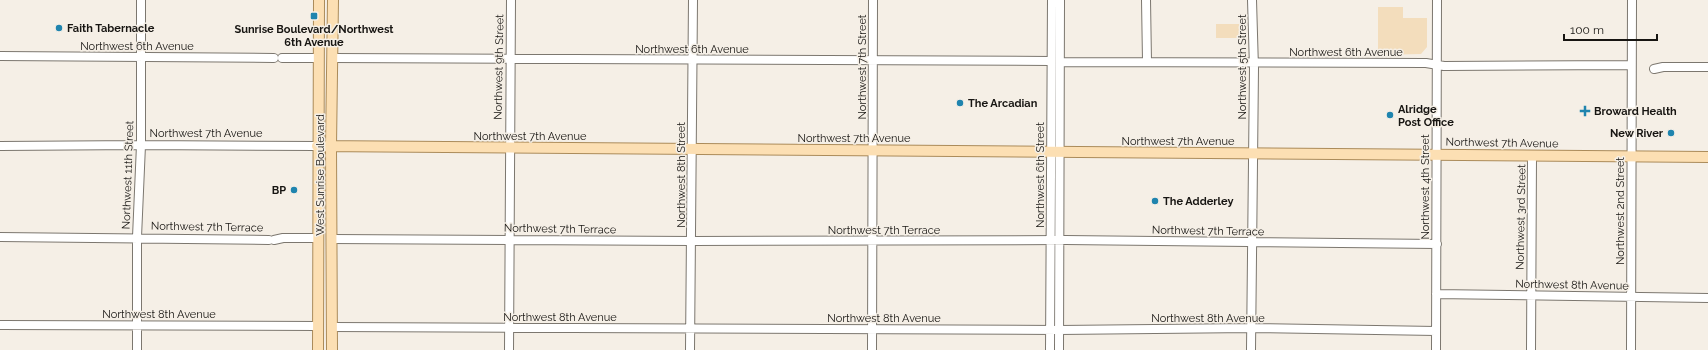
<svg xmlns="http://www.w3.org/2000/svg" width="1708" height="350" font-family="Raleway,sans-serif">
	<style>
		.grass { fill: #f3ddbc }
		.lines { fill: none; stroke-linecap: round; stroke-linejoin: round }
		.minor-casing { stroke: #7c776f; stroke-width: 10 }
		.major-casing { stroke: #ab8b5a; stroke-width: 12 }
		.minor { stroke: #fff; stroke-width: 8 }
		.major { stroke: #fcdfb3; stroke-width: 10 }
		.poi-dot { fill: #1f84ae; stroke: #f5efe6; stroke-width: 1.5 }
		.labels { text-anchor: middle; dominant-baseline: central; stroke-width: 3; stroke-linejoin: round; paint-order: stroke }
		.poi-label { font-size: 11px; font-weight: bold; fill: #171512; stroke: #f5efe6; text-anchor: start }
		.street-label { font-size: 11px; fill: #171512; stroke: #f5efe6 }
	</style>
	<rect width="100%" height="100%" fill="#f5efe6"/>
	<path class="grass" d="M1378,7H1403V18H1427V47L1421,54L1378,55Z
		M1216,24H1239V38H1216Z"/>
	<g class="lines">
		<defs>
			<path id="minor" d="M1146,0L1147,61
				M0,56L274,58
				M282,58H319
				M333,58L1051,61
				M1060,62L1426,63L1444,66L1631,65
				M1654,69L1663,67H1708
				M0,146L141,145L317,146
				M0,237L269,240
				M332,239L692,241L1065,240L1437,244
				M274,240L283,238H317
				M1436,294L1708,298
				M0,325L318,326
				M332,327L1059,330L1251,328L1436,331
				M137,350V237L141,145V0
				M509,350L511,0
				M690,350L693,0
				M872,350L873,0
				M1050,350L1052,0
				M1059,350L1060,0
				M1251,350L1254,68L1252,0
				M1436,350L1437,0
				M1531,350L1532,156
				M1631,350L1632,0"/>
			<path id="major" d="M317,146L1708,157
				M318,350L319,0
				M332,350L331,146L333,0"/>
		</defs>
		<use href="#minor" class="minor-casing"/>
		<use href="#major" class="major-casing"/>
		<use href="#minor" class="minor"/>
		<use href="#major" class="major"/>
	</g>
	<g class="poi-dot">
		<rect x="310" y="12" width="8" height="8" rx="2"/>
		<circle cx="59" cy="28" r="4"/>
		<circle cx="960" cy="103" r="4"/>
		<path d="M1583 105h4v4h4v4h-4v4h-4v-4h-4v-4h4z"/>
		<circle cx="1390" cy="115" r="4"/>
		<circle cx="1671" cy="133" r="4"/>
		<circle cx="294" cy="190" r="4"/>
		<circle cx="1155" cy="201" r="4"/>
	</g>
	<g class="labels">
		<g class="poi-label">
			<text x="67" y="28">Faith Tabernacle</text>
			<text x="314" y="29" text-anchor="middle">Sunrise Boulevard/Northwest<tspan x="314" dy="13">6th Avenue</tspan></text>
			<text x="968" y="103">The Arcadian</text>
			<text x="1398" y="109">Alridge<tspan x="1398" dy="13">Post Office</tspan></text>
			<text x="1594" y="111">Broward Health</text>
			<text x="1663" y="133" text-anchor="end">New River</text>
			<text x="286" y="190" text-anchor="end">BP</text>
			<text x="1163" y="201">The Adderley</text>
		</g>
		<g class="street-label">
			<text x="137" y="46">Northwest 6th Avenue</text>
			<text x="692" y="49">Northwest 6th Avenue</text>
			<text x="1346" y="52">Northwest 6th Avenue</text>
			<text transform="translate(499 67) rotate(-89)">Northwest 9th Street</text>
			<text transform="translate(862 67) rotate(-90)">Northwest 7th Street</text>
			<text transform="translate(1242 67) rotate(-90)">Northwest 5th Street</text>
			<text x="206" y="133">Northwest 7th Avenue</text>
			<text x="530" y="136">Northwest 7th Avenue</text>
			<text x="854" y="138">Northwest 7th Avenue</text>
			<text x="1178" y="141">Northwest 7th Avenue</text>
			<text transform="translate(1502 143) rotate(1)">Northwest 7th Avenue</text>
			<text transform="translate(128 175) rotate(-88)">Northwest 11th Street</text>
			<text transform="translate(320 175) rotate(-90)">West Sunrise Boulevard</text>
			<text transform="translate(681 175) rotate(-90)">Northwest 8th Street</text>
			<text transform="translate(1040 175) rotate(-90)">Northwest 6th Street</text>
			<text transform="translate(1425 187) rotate(-90)">Northwest 4th Street</text>
			<text transform="translate(1620 211) rotate(-90)">Northwest 2nd Street</text>
			<text transform="translate(1521 217) rotate(-89)">Northwest 3rd Street</text>
			<text transform="translate(207 227) rotate(1)">Northwest 7th Terrace</text>
			<text transform="translate(560 229) rotate(1)">Northwest 7th Terrace</text>
			<text x="884" y="230">Northwest 7th Terrace</text>
			<text transform="translate(1208 231) rotate(1)">Northwest 7th Terrace</text>
			<text transform="translate(1572 285) rotate(1)">Northwest 8th Avenue</text>
			<text x="159" y="314">Northwest 8th Avenue</text>
			<text x="560" y="317">Northwest 8th Avenue</text>
			<text x="884" y="318">Northwest 8th Avenue</text>
			<text x="1208" y="318">Northwest 8th Avenue</text>
		</g>
	</g>
	<path d="M1564 34v6h93v-6" fill="none" stroke="#171512" stroke-width="2"/>
	<text x="1570" y="34" font-size="12" fill="#171512" stroke="#f5efe6" stroke-width="3" paint-order="stroke">100 m</text>
</svg>
